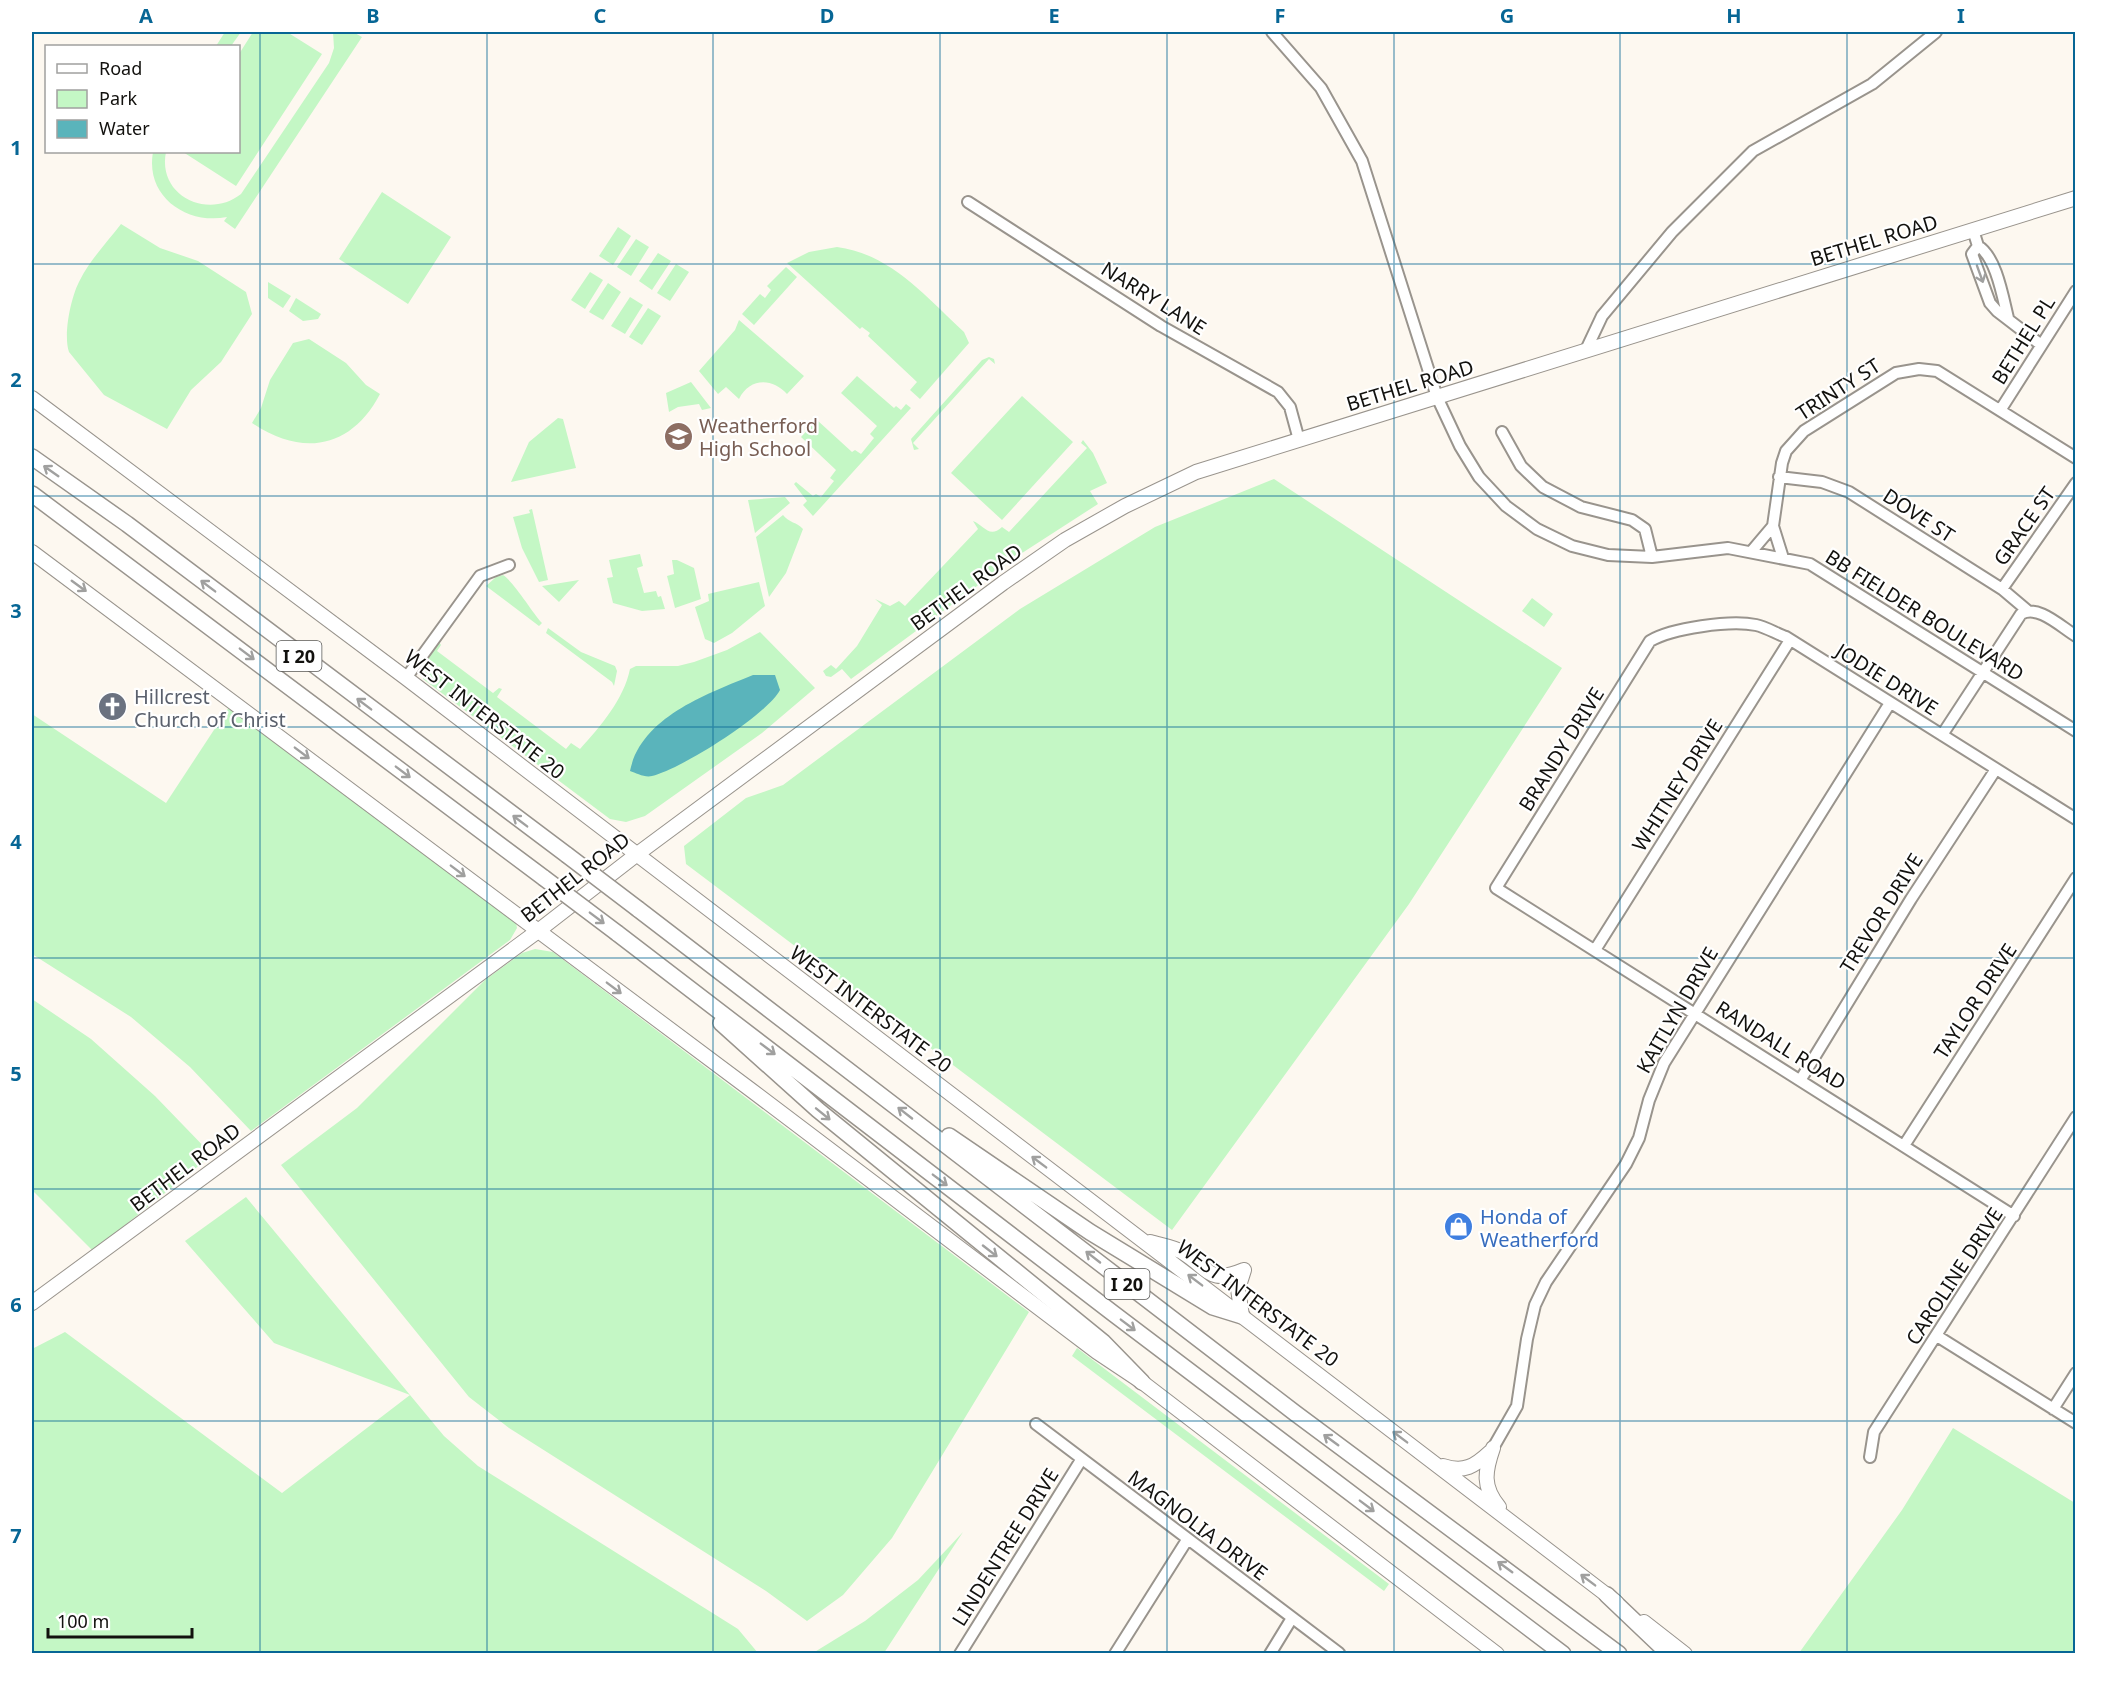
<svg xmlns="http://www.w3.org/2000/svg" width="2107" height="1685" font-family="'Noto Sans',sans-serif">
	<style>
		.green { fill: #c4f7c5 }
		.water { fill: #5ab4bb }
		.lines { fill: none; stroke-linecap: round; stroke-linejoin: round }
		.minor-casing { stroke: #99948d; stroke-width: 14 }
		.major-casing { stroke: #99948d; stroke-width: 16 }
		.highway-casing { stroke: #99948d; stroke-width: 18 }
		.minor { stroke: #fff; stroke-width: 10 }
		.major { stroke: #fff; stroke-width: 14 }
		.highway { stroke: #fff; stroke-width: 15 }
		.highway-bridge-casing { stroke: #99948d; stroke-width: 18; stroke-linecap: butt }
		.highway-bridge { stroke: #fff; stroke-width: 15 }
		.oneway { stroke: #a0a09f }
		.grid { fill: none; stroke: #076695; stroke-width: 1.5; stroke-opacity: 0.55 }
		.labels { text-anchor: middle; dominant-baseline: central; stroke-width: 4.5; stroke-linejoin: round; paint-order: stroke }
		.shield { fill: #fff; stroke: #595856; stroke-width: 1.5 }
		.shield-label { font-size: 18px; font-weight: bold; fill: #12110e }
		.street-label { font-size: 20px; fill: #12110e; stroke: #fff }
		.education-label { font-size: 20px; fill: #785e54; stroke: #fff; text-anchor: start }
		.worship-label { font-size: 20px; fill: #5b616d; stroke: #fff; text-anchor: start }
		.shop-label { font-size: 20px; fill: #366cbe; stroke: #fff; text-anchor: start }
		.neatline { fill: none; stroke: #076695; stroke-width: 2 }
		.grid-label { font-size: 20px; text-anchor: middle; font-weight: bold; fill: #076695 }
	</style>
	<rect width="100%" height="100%" fill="#fdf8f0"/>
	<path class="green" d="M225,32H241L231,46H216Z
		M253,32H287L322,54L236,186L183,152H238L239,54Z
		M333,32H347L348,34L353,32L362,37L235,229L224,221L227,217C186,225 145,196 153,152H166C157,196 208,220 241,194L329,63L334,48Z
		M382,192L451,237L408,304L339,259Z
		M121,224L160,248L198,261L246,292L252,314L221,362L191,390L167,429L104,395L69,352C63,335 71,296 80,280C90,260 108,241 121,224Z
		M618,227L631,236L613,265L599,256Z
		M636,239L649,247L631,276L617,267Z
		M837,247C891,254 926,297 964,332L969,343L920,399L910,390L917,382L868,336L870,333L862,327L860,329L787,263L809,252Z
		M658,253L671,261L652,290L639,281Z
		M676,264L689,272L670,301L657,293Z
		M786,267L797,277L754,325L742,314L760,294L765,298L771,290L767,286Z
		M590,272L603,280L585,309L571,300Z
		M268,282L291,296L283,308L268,298Z
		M608,283L621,292L603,320L589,312Z
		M630,297L643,305L625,334L611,326Z
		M296,298L321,314L318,319L303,321L289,311Z
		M648,308L661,316L642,345L629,337Z
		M739,320L804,376L787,394C772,377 749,378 739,399L726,387L718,394L699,371L735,330Z
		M309,339L346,363L366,385L380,394C351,449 302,457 252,423L261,408L270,380L293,343Z
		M989,357L994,359L995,364L989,359L913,443L919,449L914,450L911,439L982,360Z
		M857,376L894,408L896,406L901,410L906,404L911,408L813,516L803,505L807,501L794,484L796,482L813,496L816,494L821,497L834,481L830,478L836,470L801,437L817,420L852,452L855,450L861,454L874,438L870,434L877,426L841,393Z
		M691,382L711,408L702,410L699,404L678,407L669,412L666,393Z
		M1022,396L1073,442L1002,520L951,473Z
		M558,418L563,419L576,468L511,482L529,442Z
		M1083,440L1093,453L1107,483L1090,491L1098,504L1019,555L851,679L842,669L831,677L826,676L823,671L831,665L836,669L857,646L882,605L875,599L890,606L899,601L905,606L978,529L973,521C984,525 989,539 1002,527L1009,532L1087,448L1081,443Z
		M1274,479L1562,668L1409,904L1172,1230L686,864L684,846L746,798L783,785L1020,609L1155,527Z
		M785,497L790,503L755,533L748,500Z
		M532,509L548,580L539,582L522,548L513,517L530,513L529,510Z
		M783,515C789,523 797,522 803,529L786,573L769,597L756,537Z
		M640,554L643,566L637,568L644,593L656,591L658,597L661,596L665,609L642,611L613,603L607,578L613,577L609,560Z
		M672,560H677L694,568L701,599L675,608L667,576L674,574Z
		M503,575C513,581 532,612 542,623L539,626L486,586L496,577Z
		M579,580L559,602L542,586Z
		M759,582L765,606L732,633L714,643L705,639L695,607L709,601L708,594Z
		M1532,598L1553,614L1544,627L1522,611Z
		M548,628L581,652L615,666L617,671L614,686L612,682L546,633Z
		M760,632L815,688L762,733L645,816L626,822L610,819L423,679C423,664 430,653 439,642L441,645L437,651L493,693L499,688L502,689L497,697L566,749L571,743L580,749C600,727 624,699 630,669L636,666H678L694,662L727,650Z
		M229,707L516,923L517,928L510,940L251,1131L190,1067L131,1017L32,954V714L166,803Z
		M535,949L553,952L1029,1312L892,1538L843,1595L807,1621L766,1591L509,1428L469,1397L281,1165L357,1108L485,980L522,953Z
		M32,999L91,1039L155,1096L212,1155L93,1251L32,1190Z
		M246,1197L444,1436L478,1466L738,1629L758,1653H32V1349L65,1332L282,1493L410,1395L274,1343L185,1241Z
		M1077,1348L1389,1584L1384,1591L1072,1356Z
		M1953,1428L2075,1503V1653H1799L1902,1510Z
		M963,1532L884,1653H813L865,1621L918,1580Z"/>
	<path class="water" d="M753,675H775L780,690C766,716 681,769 652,776C645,778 636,773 630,771C641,717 707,694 753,675Z"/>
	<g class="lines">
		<defs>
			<path id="minor" d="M1272,32L1321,88L1362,161L1437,397L1460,446L1479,477L1506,506L1537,529L1572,546L1608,555L1652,557L1728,548L1810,564L2076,731
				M968,202L1161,326L1278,392L1290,407L1299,440
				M1973,230L1978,246C1996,256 2003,298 2008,318
				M1978,246L1972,254L1990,303L1997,311L2040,344
				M1586,350L1602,316L1672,232L1753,151L1872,84L1936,32
				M2001,409L2076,291
				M1502,432L1521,466L1543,487L1581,507L1632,520L1645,529L1652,557
				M1779,477L1822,482L1849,492L2002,589L2028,611
				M1773,526L1783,558
				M1751,552L1773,526L1782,463L1786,451L1804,431L1896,373L1919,369L1937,371L2076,458
				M2002,589L2076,483
				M406,678L480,576L509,565
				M1942,735L2021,614C2038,604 2061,627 2076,636
				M1595,950L1790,640
				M1801,1079L1911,899L1996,769
				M1905,1144L2076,878
				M2014,1216L1496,888L1650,641C1672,628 1730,620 1756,625C1766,627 1777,634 1786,637L2076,819
				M1937,1336L2076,1423
				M2053,1409L2076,1373
				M1036,1424L1339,1653
				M1493,1448L1517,1406L1527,1339L1535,1305L1546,1282L1626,1164L1639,1138L1649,1100L1664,1063L1890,703
				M1870,1457L1874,1432L2076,1117
				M960,1654L1081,1460
				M1115,1654L1187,1540
				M1270,1654L1292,1618"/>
			<path id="major" d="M32,398L406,678L1616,1602
				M32,552L751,1090L1097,1352L1142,1382L1497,1654
				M1150,1242C1160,1245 1173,1247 1182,1252C1210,1269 1208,1285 1244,1270
				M32,1303L538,931L636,855L1003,583L1065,540L1125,506L1196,472L2076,198
				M1242,1316L1238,1289L1244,1270
				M1493,1448C1485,1471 1482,1487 1499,1507
				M1443,1466C1464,1473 1475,1466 1490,1452
				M1644,1622L1685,1654"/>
			<path id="highway" d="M32,457L127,524L567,855
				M32,494L544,878
				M638,909L1295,1413L1619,1654
				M617,933L1114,1314L1563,1654
				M721,1023L818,1110L1103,1342L1142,1382
				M949,1136L1090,1232L1213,1307L1242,1316
				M1607,1595L1669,1654"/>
		</defs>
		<use href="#minor" class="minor-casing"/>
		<use href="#major" class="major-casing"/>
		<use href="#highway" class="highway-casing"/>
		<use href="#minor" class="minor"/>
		<use href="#major" class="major"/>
		<use href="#highway" class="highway"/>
		<defs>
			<path id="highway-bridge" d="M567,855L638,909
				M544,878L617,933"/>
		</defs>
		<use href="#highway-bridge" class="highway-bridge-casing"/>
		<use href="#highway-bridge" class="highway-bridge"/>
	</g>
	<defs><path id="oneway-shaft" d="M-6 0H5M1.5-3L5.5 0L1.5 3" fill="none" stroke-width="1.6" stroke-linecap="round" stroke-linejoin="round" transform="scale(1.5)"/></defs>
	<g class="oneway">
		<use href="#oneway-shaft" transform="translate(1980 274) rotate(70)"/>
		<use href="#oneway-shaft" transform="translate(51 471) rotate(-145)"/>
		<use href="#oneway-shaft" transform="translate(79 586) rotate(36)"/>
		<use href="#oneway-shaft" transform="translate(208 586) rotate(-143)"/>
		<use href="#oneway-shaft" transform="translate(247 654) rotate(37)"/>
		<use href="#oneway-shaft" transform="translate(364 704) rotate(-143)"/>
		<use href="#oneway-shaft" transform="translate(302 753) rotate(37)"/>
		<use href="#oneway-shaft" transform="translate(403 772) rotate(37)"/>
		<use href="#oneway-shaft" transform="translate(520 821) rotate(-143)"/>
		<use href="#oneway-shaft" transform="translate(458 871) rotate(37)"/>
		<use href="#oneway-shaft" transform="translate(597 918) rotate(37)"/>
		<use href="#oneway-shaft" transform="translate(614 988) rotate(37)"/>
		<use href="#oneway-shaft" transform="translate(768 1049) rotate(37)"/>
		<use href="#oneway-shaft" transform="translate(905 1113) rotate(-142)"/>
		<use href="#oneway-shaft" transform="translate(823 1114) rotate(39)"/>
		<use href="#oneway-shaft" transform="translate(1039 1162) rotate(-143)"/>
		<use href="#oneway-shaft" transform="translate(940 1180) rotate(37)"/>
		<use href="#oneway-shaft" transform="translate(990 1251) rotate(38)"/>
		<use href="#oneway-shaft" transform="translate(1093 1257) rotate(-142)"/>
		<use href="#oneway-shaft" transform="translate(1195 1280) rotate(-143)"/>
		<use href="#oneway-shaft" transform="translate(1128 1325) rotate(37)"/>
		<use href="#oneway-shaft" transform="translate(1400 1437) rotate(-143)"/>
		<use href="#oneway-shaft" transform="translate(1331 1440) rotate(-144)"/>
		<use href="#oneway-shaft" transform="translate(1367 1506) rotate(37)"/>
		<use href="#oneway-shaft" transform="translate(1505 1567) rotate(-144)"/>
		<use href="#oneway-shaft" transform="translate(1588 1580) rotate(-143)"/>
	</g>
	<path class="grid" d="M260,32V1654M487,32V1654M713,32V1654M940,32V1654M1167,32V1654M1394,32V1654M1620,32V1654M1847,32V1654M32,264H2076M32,496H2076M32,727H2076M32,958H2076M32,1189H2076M32,1421H2076"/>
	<defs>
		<symbol id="school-disc" viewBox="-11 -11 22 22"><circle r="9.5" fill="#8d6e63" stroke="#fff"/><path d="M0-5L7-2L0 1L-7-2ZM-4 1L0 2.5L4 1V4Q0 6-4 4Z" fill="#fff"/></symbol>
		<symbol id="church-disc" viewBox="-11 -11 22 22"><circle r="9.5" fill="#6b7280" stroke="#fff"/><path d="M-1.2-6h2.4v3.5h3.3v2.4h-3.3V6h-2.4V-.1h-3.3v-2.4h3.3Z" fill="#fff"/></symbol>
		<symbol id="shop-disc" viewBox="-11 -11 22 22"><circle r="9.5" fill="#3f7fe0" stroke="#fff"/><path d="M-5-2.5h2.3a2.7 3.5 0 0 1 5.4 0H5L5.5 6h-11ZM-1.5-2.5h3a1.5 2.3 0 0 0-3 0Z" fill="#fff"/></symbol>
	</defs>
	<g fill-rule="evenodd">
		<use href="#school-disc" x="662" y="420" width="33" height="33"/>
		<use href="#church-disc" x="96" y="690" width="33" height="33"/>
		<use href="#shop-disc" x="1442" y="1210" width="33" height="33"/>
	</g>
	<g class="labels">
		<g class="shield">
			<rect x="276.5" y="641" width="45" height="30" rx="4.5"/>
			<rect x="1104.5" y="1269" width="45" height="30" rx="4.5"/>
		</g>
		<g class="shield-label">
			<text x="299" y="656">I 20</text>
			<text x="1127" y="1284">I 20</text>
		</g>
		<g class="street-label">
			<text transform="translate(1874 240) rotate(-17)">BETHEL ROAD</text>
			<text transform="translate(1154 298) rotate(32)">NARRY LANE</text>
			<text transform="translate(2023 340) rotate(-58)">BETHEL PL</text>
			<text transform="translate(1410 385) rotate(-17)">BETHEL ROAD</text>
			<text transform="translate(1838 389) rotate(-33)">TRINTY ST</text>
			<text transform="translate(1919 515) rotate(33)">DOVE ST</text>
			<text transform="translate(2024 526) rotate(-55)">GRACE ST</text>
			<text transform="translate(966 587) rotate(-36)">BETHEL ROAD</text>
			<text transform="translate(1925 615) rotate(32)">BB FIELDER BOULEVARD</text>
			<text transform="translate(1887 679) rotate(32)">JODIE DRIVE</text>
			<text transform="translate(485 714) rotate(38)">WEST INTERSTATE 20</text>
			<text transform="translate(1561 749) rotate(-58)">BRANDY DRIVE</text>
			<text transform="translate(1677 785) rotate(-58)">WHITNEY DRIVE</text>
			<text transform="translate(575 877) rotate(-38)">BETHEL ROAD</text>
			<text transform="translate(1881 913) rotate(-58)">TREVOR DRIVE</text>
			<text transform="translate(1975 1001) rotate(-57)">TAYLOR DRIVE</text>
			<text transform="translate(871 1009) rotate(37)">WEST INTERSTATE 20</text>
			<text transform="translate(1677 1010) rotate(-60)">KAITLYN DRIVE</text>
			<text transform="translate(1781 1045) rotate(32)">RANDALL ROAD</text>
			<text transform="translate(185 1167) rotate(-37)">BETHEL ROAD</text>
			<text transform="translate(1954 1276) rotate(-57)">CAROLINE DRIVE</text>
			<text transform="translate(1258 1303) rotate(37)">WEST INTERSTATE 20</text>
			<text transform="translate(1198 1525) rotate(37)">MAGNOLIA DRIVE</text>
			<text transform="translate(1005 1547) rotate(-58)">LINDENTREE DRIVE</text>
		</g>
		<g class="education-label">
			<text x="699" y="425">Weatherford<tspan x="699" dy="23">High School</tspan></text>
		</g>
		<g class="worship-label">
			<text x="134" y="696">Hillcrest<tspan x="134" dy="23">Church of Christ</tspan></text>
		</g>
		<g class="shop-label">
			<text x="1480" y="1216">Honda of<tspan x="1480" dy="23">Weatherford</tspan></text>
		</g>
	</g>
	<rect width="2107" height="1685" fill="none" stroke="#ffffff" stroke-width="66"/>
	<rect x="45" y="45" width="195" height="108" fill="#ffffff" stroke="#a0a09f" stroke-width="1.5"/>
	<rect x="57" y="64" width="30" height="9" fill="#ffffff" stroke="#a0a09f" stroke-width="1.5"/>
	<text x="99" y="75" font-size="18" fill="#12110e">Road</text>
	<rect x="57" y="90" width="30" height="18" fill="#c4f7c5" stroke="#a0a09f" stroke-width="1.5"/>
	<text x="99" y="105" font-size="18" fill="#12110e">Park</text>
	<rect x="57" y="120" width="30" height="18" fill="#5ab4bb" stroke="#a0a09f" stroke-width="1.5"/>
	<text x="99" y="135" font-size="18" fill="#12110e">Water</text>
	<path d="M48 1628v9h144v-9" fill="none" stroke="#12110e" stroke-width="3"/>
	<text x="57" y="1628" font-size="18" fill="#12110e" stroke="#ffffff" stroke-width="4.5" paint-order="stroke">100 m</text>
	<rect x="33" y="33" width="2041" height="1619" class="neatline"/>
	<g class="grid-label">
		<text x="146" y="23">A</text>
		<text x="373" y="23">B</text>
		<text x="600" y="23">C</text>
		<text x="827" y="23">D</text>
		<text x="1054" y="23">E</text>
		<text x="1280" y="23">F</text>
		<text x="1507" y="23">G</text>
		<text x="1734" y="23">H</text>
		<text x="1961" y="23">I</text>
		<text x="16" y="155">1</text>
		<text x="16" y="387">2</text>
		<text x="16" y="618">3</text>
		<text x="16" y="849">4</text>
		<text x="16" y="1081">5</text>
		<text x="16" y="1312">6</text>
		<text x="16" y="1543">7</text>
	</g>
</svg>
